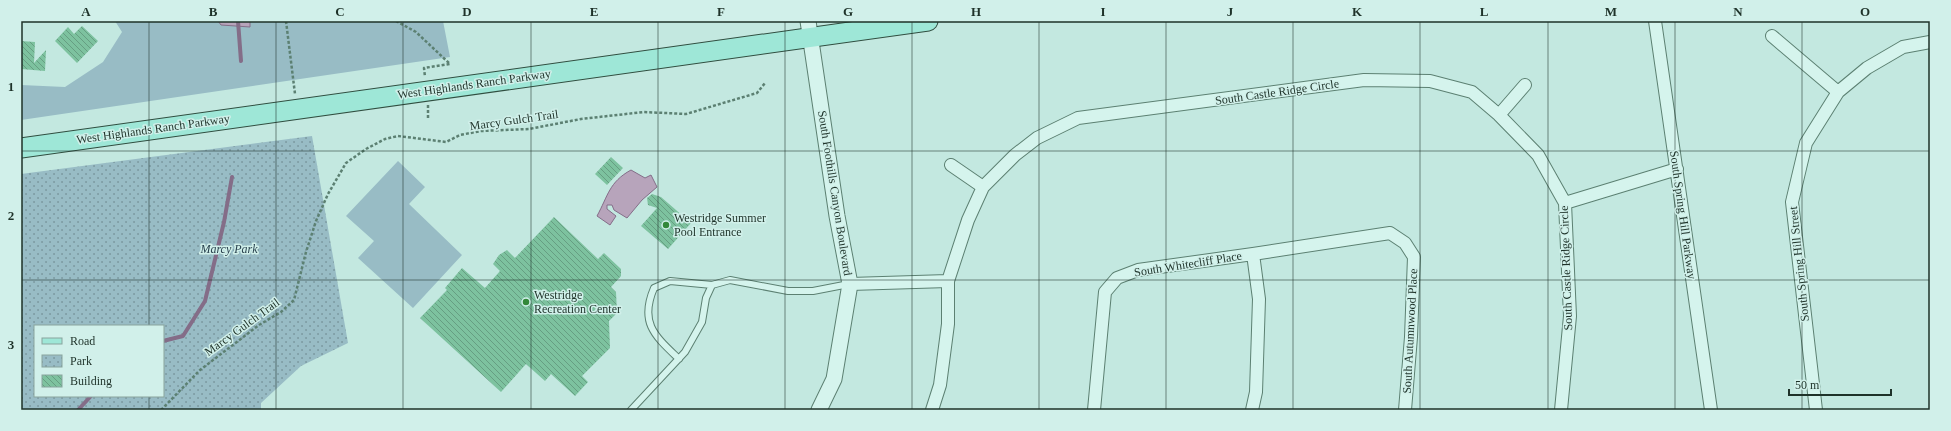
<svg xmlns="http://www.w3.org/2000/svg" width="1951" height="431" font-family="'Times New Roman',serif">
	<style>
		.grass { fill: #98bcc5 }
		.park { fill: url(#park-dots); fill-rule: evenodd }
		.water { fill: #b7a4bb; stroke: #846d88 }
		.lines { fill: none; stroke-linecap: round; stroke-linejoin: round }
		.stream { stroke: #846d88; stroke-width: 4 }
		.building { fill: url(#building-back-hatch) }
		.service-casing { stroke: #5c8072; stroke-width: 8 }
		.minor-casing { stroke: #5c8072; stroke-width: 14 }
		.tertiary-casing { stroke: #5c8072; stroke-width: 17 }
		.primary-casing { stroke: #304e40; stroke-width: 21 }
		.path { stroke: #5c8072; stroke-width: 2.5; stroke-dasharray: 3 2; stroke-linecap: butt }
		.service { stroke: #d5f4ed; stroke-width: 6 }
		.minor { stroke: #d5f4ed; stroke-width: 12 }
		.tertiary { stroke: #d5f4ed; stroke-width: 15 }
		.primary { stroke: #9ee7d7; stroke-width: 19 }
		.grid { fill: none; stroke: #1e3229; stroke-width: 1; stroke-opacity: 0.55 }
		.poi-dot { fill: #338839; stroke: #d1f0ea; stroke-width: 1.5 }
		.labels { text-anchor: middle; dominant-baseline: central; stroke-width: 3; stroke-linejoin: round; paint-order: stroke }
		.street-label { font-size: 12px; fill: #1e3229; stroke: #d1f0ea }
		.poi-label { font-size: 12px; fill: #1e3229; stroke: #d1f0ea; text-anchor: start }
		.park-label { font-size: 12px; font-style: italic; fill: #273f4c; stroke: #d1f0ea }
		.neatline { fill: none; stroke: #1e3229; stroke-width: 1.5 }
		.grid-label { font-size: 13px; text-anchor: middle; font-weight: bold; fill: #1e3229 }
	</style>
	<defs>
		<pattern id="park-dots" width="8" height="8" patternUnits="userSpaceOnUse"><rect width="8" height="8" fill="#98bcc5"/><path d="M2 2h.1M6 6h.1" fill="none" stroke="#7b99a0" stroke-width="1.8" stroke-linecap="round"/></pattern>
		<pattern id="building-back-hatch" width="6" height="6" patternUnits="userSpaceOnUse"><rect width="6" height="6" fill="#7dc29f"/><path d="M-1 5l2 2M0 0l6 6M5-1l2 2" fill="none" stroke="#669e82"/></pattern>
	</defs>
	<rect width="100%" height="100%" fill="#c3e8e0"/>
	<path class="grass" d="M111,21H443L450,57L21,120V85L65,87L103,62L122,32L115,21Z
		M398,161L425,187L409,204L462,255L413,308L358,258L374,241L346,216Z"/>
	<path class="park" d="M312,136L348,343L301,366L261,403V410H21V174ZM35,326H163V396H35Z"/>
	<path class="water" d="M218,21H250V27L221,25Z
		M631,170L645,178L651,175L657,187L642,200L627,218L614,210L612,205H607V209L616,216L610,225L597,216C608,196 609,182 631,170Z"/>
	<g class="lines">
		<path class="stream" d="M238,21L241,61
			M163,341L183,336L205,301L224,222L232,177
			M78,410L91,396"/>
	</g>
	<path class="building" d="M82,26L98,41L77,63L55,41L68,27L74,34Z
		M21,41L35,42L34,63L46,50L45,71L21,69Z
		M611,157L623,168L607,185L595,174Z
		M652,194L661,197L691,223L668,249L641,226L657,208L648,205L647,198Z
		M554,217L598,259L604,253L621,269V276L611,287L616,292L617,313L609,321L610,348L582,376L588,382L575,396L551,374L545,381L526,364L501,392L420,318L447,290L445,288L462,268L485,288L500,271L493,264L499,255L507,250L515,258Z"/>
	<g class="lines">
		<defs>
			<path id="service" d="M679,359C655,336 639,323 654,288L670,281L712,285
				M631,410L685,352L702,322L706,298L712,285L730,280L788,291H813L849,284"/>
			<path id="minor" d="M1655,21L1711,410
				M1772,36L1838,92
				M1499,115L1525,85
				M951,165L983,187
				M1565,203L1677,169
				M850,284L948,281
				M932,410L940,385L948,324V281L968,220L983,187L1015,155L1037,138L1078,118L1364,80L1430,81L1472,92L1499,115L1538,155L1565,203L1570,316L1561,410
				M1094,410L1105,292L1117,278L1138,270L1253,254L1390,233L1405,243L1414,257L1411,337L1405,410
				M1252,410L1256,392L1259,299L1253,254
				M1816,410L1792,202L1806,143L1838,92L1867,68L1903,47L1930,42"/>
			<path id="tertiary" d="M808,21L837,216L850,284L834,379L819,410"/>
			<path id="primary" d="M21,148L928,21"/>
		</defs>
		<use href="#service" class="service-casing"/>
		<use href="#minor" class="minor-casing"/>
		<use href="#tertiary" class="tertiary-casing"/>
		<use href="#primary" class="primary-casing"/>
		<path class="path" d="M286,21L295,94
			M396,21L416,32L450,64L424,68L425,77
			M428,105V119
			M161,410L200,370L259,325L281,312L294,300L306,252L316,221L328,194L346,163L366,149L385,139L398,136L446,142L460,135L481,131L529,129L581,119L644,112L686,114L757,93L765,83"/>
		<use href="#service" class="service"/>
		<use href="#minor" class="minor"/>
		<use href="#tertiary" class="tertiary"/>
		<use href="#primary" class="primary"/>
	</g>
	<path class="grid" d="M149,21V326M276,21V410M403,21V410M531,21V410M658,21V410M785,21V410M912,21V410M1039,21V410M1166,21V410M1293,21V410M1420,21V410M1548,21V410M1675,21V410M1802,21V410M21,151H1930M21,280H1930M149,396V410"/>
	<g class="poi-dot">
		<circle cx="666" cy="225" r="4"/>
		<circle cx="526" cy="302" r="4"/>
	</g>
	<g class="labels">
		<g class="street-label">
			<text transform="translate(474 84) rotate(-8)">West Highlands Ranch Parkway</text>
			<text transform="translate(1277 92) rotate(-8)">South Castle Ridge Circle</text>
			<text transform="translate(514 120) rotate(-8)">Marcy Gulch Trail</text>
			<text transform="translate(153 129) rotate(-8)">West Highlands Ranch Parkway</text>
			<text transform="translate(835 193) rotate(81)">South Foothills Canyon Boulevard</text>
			<text transform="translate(1683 215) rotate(82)">South Spring Hill Parkway</text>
			<text transform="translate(1188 264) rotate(-9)">South Whitecliff Place</text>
			<text transform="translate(1799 264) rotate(-96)">South Spring Hill Street</text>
			<text transform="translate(1566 268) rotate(-92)">South Castle Ridge Circle</text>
			<text transform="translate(242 327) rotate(-36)">Marcy Gulch Trail</text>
			<text transform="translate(1410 331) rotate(-87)">South Autumnwood Place</text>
		</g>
		<g class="poi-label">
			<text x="674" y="218">Westridge Summer<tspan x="674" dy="14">Pool Entrance</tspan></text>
			<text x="534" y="295">Westridge<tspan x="534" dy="14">Recreation Center</tspan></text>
		</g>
		<g class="park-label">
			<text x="229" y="249">Marcy Park</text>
		</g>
	</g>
	<rect width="1951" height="431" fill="none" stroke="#d1f0ea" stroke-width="44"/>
	<rect x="34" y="325" width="130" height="72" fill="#d1f0ea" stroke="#89a49d"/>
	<rect x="42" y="338" width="20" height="6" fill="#9ee7d7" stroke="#89a49d"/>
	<text x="70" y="345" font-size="12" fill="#1e3229">Road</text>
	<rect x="42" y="355" width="20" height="12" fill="url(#park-dots)" stroke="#89a49d"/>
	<text x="70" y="365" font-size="12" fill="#1e3229">Park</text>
	<rect x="42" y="375" width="20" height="12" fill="url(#building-back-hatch)" stroke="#89a49d"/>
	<text x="70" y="385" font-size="12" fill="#1e3229">Building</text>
	<path d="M1789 389v6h102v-6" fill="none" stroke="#1e3229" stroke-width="2"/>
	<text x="1795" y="389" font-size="12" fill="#1e3229" stroke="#d1f0ea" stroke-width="3" paint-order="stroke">50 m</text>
	<rect x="22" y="22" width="1907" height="387" class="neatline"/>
	<g class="grid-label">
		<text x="86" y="16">A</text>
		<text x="213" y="16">B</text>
		<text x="340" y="16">C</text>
		<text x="467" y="16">D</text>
		<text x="594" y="16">E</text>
		<text x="721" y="16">F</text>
		<text x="848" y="16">G</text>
		<text x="976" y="16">H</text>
		<text x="1103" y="16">I</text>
		<text x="1230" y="16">J</text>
		<text x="1357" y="16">K</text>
		<text x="1484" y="16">L</text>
		<text x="1611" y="16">M</text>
		<text x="1738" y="16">N</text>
		<text x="1865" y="16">O</text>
		<text x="11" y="91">1</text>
		<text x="11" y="220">2</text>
		<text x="11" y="349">3</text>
	</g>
</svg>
